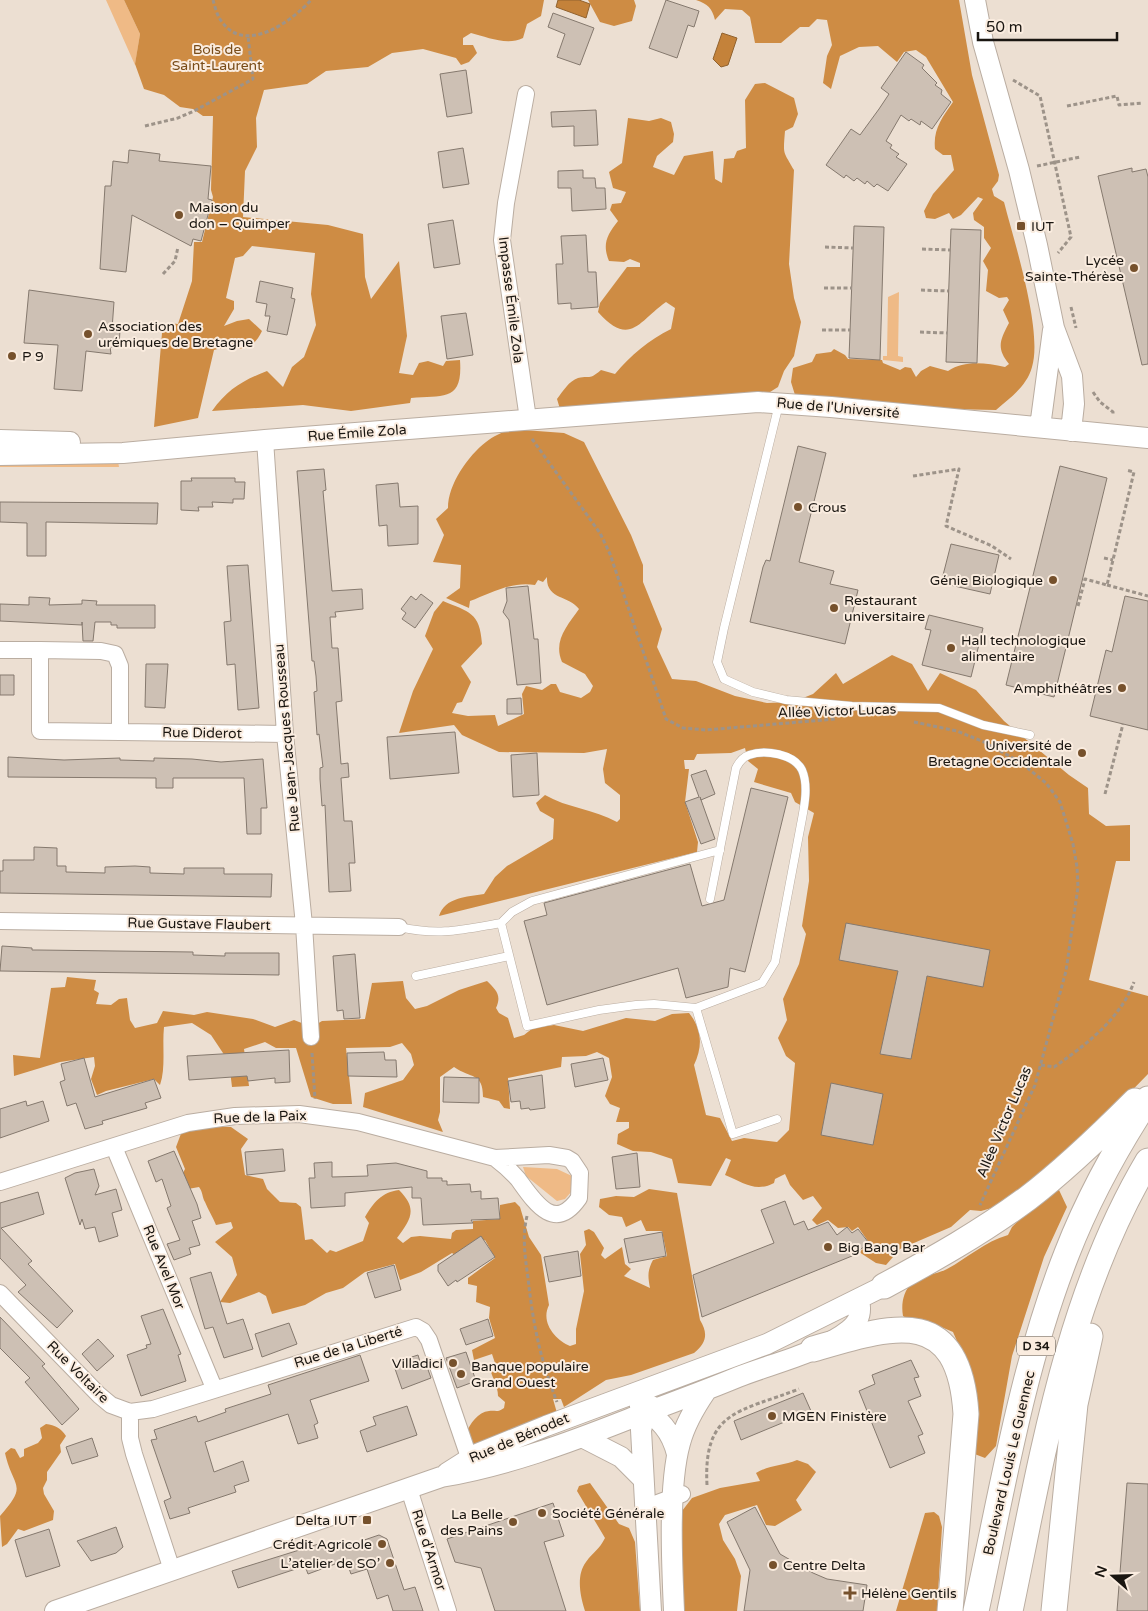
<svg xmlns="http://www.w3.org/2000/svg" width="1148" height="1611" font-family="'Varela Round',sans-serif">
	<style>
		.green { fill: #efba86 }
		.forest { fill: #ce8c44 }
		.water { fill: #c4823a; stroke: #91622e }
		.building { fill: #cdc0b4; stroke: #85796e }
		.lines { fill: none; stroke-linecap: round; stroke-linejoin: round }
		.service-casing { stroke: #baada1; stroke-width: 9 }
		.minor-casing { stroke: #baada1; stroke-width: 18 }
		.tertiary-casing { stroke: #baada1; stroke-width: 22 }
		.primary-casing { stroke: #baada1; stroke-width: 27 }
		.path { stroke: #9d9389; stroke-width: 3; stroke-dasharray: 4 2.5; stroke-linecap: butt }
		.service { stroke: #fff; stroke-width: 8 }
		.minor { stroke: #fff; stroke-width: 16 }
		.tertiary { stroke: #fff; stroke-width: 20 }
		.primary { stroke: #fff; stroke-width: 25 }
		.poi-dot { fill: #76512c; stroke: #faecdf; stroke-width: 2 }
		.labels { text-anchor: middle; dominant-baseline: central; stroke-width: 4; stroke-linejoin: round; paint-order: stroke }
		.shield { fill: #faecdf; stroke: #5d564f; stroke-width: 1 }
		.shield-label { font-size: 12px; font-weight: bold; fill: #1a1611 }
		.park-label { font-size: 14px; fill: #794c18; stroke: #faecdf }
		.poi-label { font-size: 14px; fill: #1a1611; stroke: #faecdf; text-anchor: start }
		.street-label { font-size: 14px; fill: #1a1611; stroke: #faecdf }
	</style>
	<rect width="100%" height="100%" fill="#ecdfd2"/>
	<path class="green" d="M106,0H124L140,34L135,65Z
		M899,292L898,356L903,357V362L883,360V356H887L888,297Z
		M0,459L118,461L119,467H0Z
		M523,1167L557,1169L572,1176V1191L565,1199L557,1201L526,1176Z"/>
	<path class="forest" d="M124,0H544L541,16L527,24L523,38C507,46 487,37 471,33L463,38V45H473L477,53L469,62L461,65L456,58L423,49L392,53L368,67L326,71L307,84L264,90L256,118L257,147L245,171L243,217L328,225L363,234L365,277L371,299L399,261L407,336L399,373L413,375L419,363L428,361L443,366L446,361L460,360C463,402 444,395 411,398L410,403L351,411L303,405L212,411C228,389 242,381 267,371L283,387L292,367L304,357L316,325L311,294L315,253L252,246L243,256L235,258L226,298L234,301V309L224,326L237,321L249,319L262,331C249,358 235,344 214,350L198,418L154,427L162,333L169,323L178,324L192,281L194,242H202L213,197L211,190L213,116H203L193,109L180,107L164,95L144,89L135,64L140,34Z
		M588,0H634L636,6L632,21L614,26L600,22Z
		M696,0H959L972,75L999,175L998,181L992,189L994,196L1004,202C1014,241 1043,331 1032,367C1027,386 1010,398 996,410L948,409L795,395L791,382L793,368L812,362L816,354L831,352L834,349L845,355L848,359L882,360L883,363L900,370L905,367L911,368L916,377L921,371L930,366L948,371C965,360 985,363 1005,367L1009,364C996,348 1000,340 1009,323L1003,310L1009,300L1007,297L999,298L986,291L988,270L983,261L991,248L984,238V227L974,220L973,213L983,199L978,197L961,215L953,219L949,213L935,219L926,218L924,211L933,194L954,170L951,155H943L935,149C933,129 942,118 953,102L926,57L916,50L904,52L897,62L878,46L859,47L840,56L831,89L823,83L827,56L832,45L827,20L817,19L809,27H800L781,43H755L750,17L742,10L725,9L715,20C712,8 708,4 696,0Z
		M765,83L794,98L798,114L793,127L785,131C783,156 783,150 794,170L789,264L794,298L801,322L794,356L784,371L778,387L770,392L730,398L639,405L628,401L560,409L557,399C563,391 569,381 578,378C591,375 588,381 601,370L615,374C631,355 649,340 671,329L675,308L666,302C639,321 630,348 598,312L600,303L627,267H640V263L630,259L624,262L609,261C602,244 607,235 618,221L610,210L612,204L621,203L626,192L613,188L609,172L622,163L628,118L649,121L661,118L671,122L674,134L673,142L657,156L653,167L674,175L684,156L713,151L715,179L722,183L724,159L734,158L737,151L746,148L745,100L755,84Z
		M510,429L564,433L584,442L631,535L643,565V582L662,629L657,647L672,679L696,681L735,696L767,703L793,702L813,694L836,673L843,684L892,655L912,664L928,691L940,673L976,690L1004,721L1069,775L1088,788L1089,814L1106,826L1130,825V861H1116L1089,980L1148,996V1074L1071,1153L1040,1201L1059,1190L1067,1207L1044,1257L1012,1356L996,1446L985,1458L972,1453L963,1355L953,1332L932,1323L911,1321L903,1316C901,1305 903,1291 912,1283C922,1274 936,1275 947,1269C969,1257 984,1242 1008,1235L1012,1227L1031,1208L999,1206L981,1211L970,1210L951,1227L900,1249L886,1265L876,1263L859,1252L870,1244L858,1227L852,1231L848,1227L838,1228L828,1220L817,1225L812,1220L822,1208L813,1196L803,1200L790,1185L785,1174L775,1179L774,1183C755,1193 743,1182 725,1175L731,1160L726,1158L711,1186L678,1183L672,1159L651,1152L633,1151L617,1144L618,1134L629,1128V1122H616L620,1108L610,1104L605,1096L612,1077L609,1058L597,1052L586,1056L562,1057L561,1067L508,1078L510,1109L504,1108L499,1101L483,1097C483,1072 471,1079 454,1067L440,1077V1112L438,1120L443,1132L363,1107L365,1093L403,1080L414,1065L411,1054L402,1043L390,1047L346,1048L352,1104H333L311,1097L296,1048H276L265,1042L244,1049L249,1086L232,1087L229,1062L211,1035L192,1023L164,1027C162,1046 166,1067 160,1085L154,1079L106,1091L97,1095L91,1079L95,1066L94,1057L60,1062L14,1076L13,1055L40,1058L51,988L65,987L67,977L96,980L94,990L99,993L96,1004L111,1005L119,999L127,998L130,1020L135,1028L157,1023L163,1011L194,1015L207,1012L253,1019L275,1027L294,1020L312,1027L322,1021L365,1019L372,983L403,981L406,998L415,1009L427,1006L459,990L487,981C496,990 502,995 496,1008L499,1013L508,1018L514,1038L524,1035L533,1028L554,1025L583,1031L626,1018L655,1021L672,1014L689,1013C702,1029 703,1046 694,1065L706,1115L720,1118L732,1141L744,1138L777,1142L789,1130L795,1063L786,1056L778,1038L787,1020L783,999L799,964L806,934L802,926L809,881L808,837L814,813L795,802L791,793L754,782L758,769L748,761L745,748L731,753L697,754L694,760H684L685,769H689L685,802L698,842L697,852L439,916C445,897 467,897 484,894L495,877L507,866L553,839L554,819L540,811L536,803L545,795C567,808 594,809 617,822L620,819V795L605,783L603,769L607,749L584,753L499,752L462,735L454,725L399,733L413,691L433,649L425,636L434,612L443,601C469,612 480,612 482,644L461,666L471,682L462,702L457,703L452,713L468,716L495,715L498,726L524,714L522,694L526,686L542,690L551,684H556L560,692L581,698L590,692L593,686L585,674L562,662C553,641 567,626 579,609C569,595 546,600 547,577L543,582L538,580L535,585C512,581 491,593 470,601L469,608L446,598L460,588L461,565L433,562L444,535L436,519L448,508C448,484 468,456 486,442C493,436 502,433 510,429Z
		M205,1126L231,1127L248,1139L241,1149L245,1175L263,1179L267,1189L280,1202L296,1203L301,1207L305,1240L312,1239L327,1253L330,1250L336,1252L363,1241L369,1223L365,1217C373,1203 382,1192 399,1190C418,1209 411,1219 397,1238L403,1243L411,1237L420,1236L451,1239L452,1233L456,1230L473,1229V1221L500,1219V1205L515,1202L520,1207L529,1237L541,1255L549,1305C540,1323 556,1340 570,1346L576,1344V1329L584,1291L580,1254L586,1245L584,1231L589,1229L594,1232L604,1248L601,1255L605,1259L622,1247L625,1264L631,1269L624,1276L650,1288C648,1277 647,1271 653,1260L667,1256L662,1231H646L641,1220L626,1227L622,1217L609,1215L599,1207L600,1199L616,1196L634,1197L649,1189L677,1193L700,1320C708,1333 707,1343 694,1353L631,1375L606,1380L564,1407L561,1399H553L557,1413L471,1450L466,1433C470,1424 478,1412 489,1411C496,1410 497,1413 504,1408L505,1402L498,1396C498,1386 492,1378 490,1368L495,1363L492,1354L474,1360L472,1350L495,1338L489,1318L490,1307L476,1302L477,1286L468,1284V1278L495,1258L485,1240L457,1256L452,1253L421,1272L400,1280L395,1264L365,1272L343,1288L326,1293L305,1305L272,1314L266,1296L259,1292L230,1303L220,1302L237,1275L232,1257L215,1242L233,1228L231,1222L216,1225C213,1217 208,1210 205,1202C202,1197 203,1192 199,1187L188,1189L181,1177L185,1169L176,1147L182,1131Z
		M46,1424C55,1425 61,1428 66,1436L60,1445L61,1452L47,1472V1480L43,1488L44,1494L54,1511L53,1520L24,1531L18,1529L7,1544L2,1547L0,1516C29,1483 13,1489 5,1453L11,1448L15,1449L20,1458L24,1456V1449L38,1443L42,1438L40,1428Z
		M797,1460L808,1464L816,1472L796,1500L802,1510L775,1526L766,1525L757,1505L725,1515L719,1524L723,1540L735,1559L741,1576L737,1611H681L682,1511L692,1498L720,1488L760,1481L756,1473C769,1465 783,1466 797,1460Z
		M590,1483L619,1524L629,1528L635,1542L640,1611H585C580,1596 576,1575 586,1562C593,1552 599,1550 605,1538L577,1491L579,1486Z
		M934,1512L939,1516L942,1527L937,1611H896L925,1513Z"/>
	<path class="water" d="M558,0H579L590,4L586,18L556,7Z
		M722,33L737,38L728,65L721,67L713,59Z"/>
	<path class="building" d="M666,0L699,11L694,27L688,25L677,58L649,48Z
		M553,13L594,28L580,65L557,57L565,34L548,27Z
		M906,52L924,65L922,68L937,83L935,85L942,90L941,94L951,102L932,129L921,121L920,125L911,119L909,121L901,115L886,141L892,145L890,148L899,154L896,157L907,164L888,191L877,184L874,187L867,181L865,184L857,178L854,181L846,175L844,178L826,165L851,129L860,135L879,109L889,94L881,88Z
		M466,70L472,113L447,117L440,74Z
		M596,110L598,145L574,146V126L552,127L551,112Z
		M463,148L469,184L443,188L438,152Z
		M129,150L160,154L159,161L211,166L208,199L212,200L201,241L193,239L191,246L132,215L126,272L100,269L105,186H111L113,161L128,163Z
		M1132,168V172L1146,169L1148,177V364L1142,365L1098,176Z
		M583,170V178H595L596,188H605L606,209L572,211L571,188H558V171Z
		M453,220L460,264L434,268L428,224Z
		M854,226L884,227L880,360L849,358Z
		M951,229L981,230L977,363L946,362Z
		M586,235L588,272H596L598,307L571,309V303L558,304L556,264H563L561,236Z
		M260,281L293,288L291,298L295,299L287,335L267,331L270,316H265L267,304L256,302Z
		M29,290L114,302L112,329L120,330L119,347H110L111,354L86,351L82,391L54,389L58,345L24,343Z
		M466,313L473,355L447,359L441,316Z
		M798,446L826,453L799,562L834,571L830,584L858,590L845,644L750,622L763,567L766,560L770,561Z
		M1060,466L1107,478L1054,697L1006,685Z
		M324,469L326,490L323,491L332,591L362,589L363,609L335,612L336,617H330L332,648H338L342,701L336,702L341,764L348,763L349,777L341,778L344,821H352L355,863H349L351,891L329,892L325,805L322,806L320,779V768L323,767L319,734L317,735L314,692L317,691L316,676L314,661H312L297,471Z
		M191,478H235V482H245L244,499H233V503L212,502L213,507H198L199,511L181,510V481H192Z
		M398,483L400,507L418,506V544L388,546L387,525L379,526L376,485Z
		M0,502L158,503L157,524L46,522V556H27V523L0,522Z
		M951,544L999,555L990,594L941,583Z
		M248,565L259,708L238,710L235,664L227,665L224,622L231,621L227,566Z
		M528,586L534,639H538L541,683L517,685L509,620L503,612L507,601L506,588Z
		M421,594L433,603L415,628L402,619L406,613L401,609L411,596L416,600Z
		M1125,596L1148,601V730L1090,716L1106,650L1112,652Z
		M29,597L50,598L49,605L82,604V600L97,601L96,605H155V628H117V625H111V622H95L93,641H83L82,622V625L0,621V604L29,605Z
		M929,615L983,628L971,677L922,665L931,630L925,629Z
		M146,664H168L165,708L145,707Z
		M0,675H14V695H0Z
		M521,698L522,714H507V699Z
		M455,732L459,773L390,779L387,737Z
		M537,753L539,795L513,797L511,755Z
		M8,757L64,760L120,758V760L154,761V758L192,759L221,762L263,759L267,808H261V834H247L244,778H173V788H156V778L8,777Z
		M706,770L715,794L701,800L700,797L715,839L701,844L685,802L699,797L691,775Z
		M751,788L788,797L745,972L730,968L728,987L686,998L678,968L547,1005L524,921L547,915L544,903L690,864L702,906L724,900Z
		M34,847L57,848V866H66V872L105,873V867L135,866L150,867V873L184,874V868H224V874H272L271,897L0,893V871H3V860H34Z
		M846,923L990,950L983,987L927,976L911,1059L880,1054L898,971L839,960Z
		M2,946L32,948V950H38L193,952V955L225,956V953H279V975L0,971Z
		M355,954L360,1018L344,1019L343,1010L337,1011L333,956Z
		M289,1050L290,1082L275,1083V1078L248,1081L247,1076L189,1080L187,1056Z
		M384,1052L385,1060H396L397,1077L348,1076L347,1053Z
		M84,1058L95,1097L154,1079L161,1098L145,1103L147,1108L102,1121L103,1124L85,1129L76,1103L67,1106L60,1082L65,1080L61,1064Z
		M603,1058L608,1080L575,1087L571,1064Z
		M542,1075L545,1108L530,1110L529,1108L521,1109L520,1101L511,1102L508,1081Z
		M444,1077L479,1078V1103L443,1102Z
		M831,1083L883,1094L873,1145L821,1135Z
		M26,1101L27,1106L43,1101L49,1121L0,1138V1109Z
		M283,1149L285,1171L247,1175L245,1152Z
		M174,1151L197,1204L201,1218L192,1221L200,1245L189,1248L191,1254L174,1260L167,1244L180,1240L167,1208L171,1206L162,1179L156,1182L148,1161Z
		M637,1153L640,1187L616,1189L612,1157Z
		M332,1162V1177L368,1176L367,1165L396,1163L427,1171V1178H442V1181H447V1185L470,1184L471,1192L481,1191V1199L498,1198L500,1219L471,1220L473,1223L423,1225L421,1198H412V1187L345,1193V1206L311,1208L309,1178H315L314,1163Z
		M94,1169L99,1186L95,1195L116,1189L122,1210L112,1213L118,1236L99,1242L95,1227L85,1229L82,1219L80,1225L65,1178L75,1173Z
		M38,1192L44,1214L1,1228L32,1261L28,1264L73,1311L57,1328L18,1292L26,1285L0,1258V1203Z
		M785,1201L794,1225L804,1221L808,1230L828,1222L837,1235L847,1227L852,1233L858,1229L869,1243L852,1256L702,1317L693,1275L774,1243L761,1210Z
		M662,1232L666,1256L629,1263L624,1239Z
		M481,1236L495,1257L457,1282L456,1280L448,1286L438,1271V1265Z
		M578,1251L581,1276L549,1282L544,1257Z
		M394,1265L401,1290L375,1298L367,1273Z
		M211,1272L227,1324L243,1319L253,1349L224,1358L213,1327L205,1329L190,1278Z
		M163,1309L181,1354L178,1355L186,1381L141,1396L127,1355L147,1348L146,1345L151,1344L141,1316Z
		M0,1317L45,1364L42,1366L79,1409L62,1425L25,1382L30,1378L0,1348Z
		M488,1319L493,1336L466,1345L460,1329Z
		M289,1323L297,1344L262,1357L255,1334Z
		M98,1339L114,1356L97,1371L82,1354Z
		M466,1352L476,1381L457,1388L446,1358Z
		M360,1355L369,1381L310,1400L318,1423L314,1425L318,1438L298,1444L288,1414L205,1442L214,1472L243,1461L249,1481L234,1486L236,1492L188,1508L190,1513L170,1519L164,1501L171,1498L151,1440L157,1439L154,1430L196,1416L198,1422L226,1412L225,1409L271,1394L268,1385Z
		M418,1355L421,1365L426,1364L431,1378L402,1389L393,1363Z
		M911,1360L919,1377L914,1378L921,1396L908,1401L923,1434L918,1436L925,1453L890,1468L859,1391L875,1384L872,1375Z
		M803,1393L811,1411L741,1440L734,1421Z
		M407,1406L417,1435L367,1452L360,1431L376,1425L373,1417Z
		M92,1438L98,1456L72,1464L66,1447Z
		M1127,1483L1148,1484V1611H1117Z
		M553,1503L564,1536L544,1542L566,1611H495L481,1568L455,1562L447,1539Z
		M755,1507L780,1554L813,1573L827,1579L867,1585L863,1611H744L750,1570L727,1522Z
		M116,1527L123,1547L116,1553L91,1561L77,1541Z
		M49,1529L60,1566L26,1577L15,1540Z
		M379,1535L387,1539L404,1590L415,1587L423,1611H393L388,1595L377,1599L367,1569L351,1574L346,1560L308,1574L305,1566L238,1588L232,1571L325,1542L329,1552Z"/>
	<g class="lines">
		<defs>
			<path id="service" d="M779,404L724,628L717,662L724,679L753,692L786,700L852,706L939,708L983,725L1030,735
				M501,923L512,912L532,901L720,850
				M399,927C440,936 461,930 501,923L527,1026L599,1010L636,1005L654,1004L696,1008L762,983L775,962L801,824C804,808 809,786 802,770C794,754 765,749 749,755C743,757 739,762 736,768L710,899
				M416,976L509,956
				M696,1008L733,1134L777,1119"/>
			<path id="minor" d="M526,94L506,203L502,240L528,419
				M265,440L285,734L304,925L311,1037
				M0,650H40V731L120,732
				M40,650L101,651L115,654L120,666V732L285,734
				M0,921L399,927
				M114,1147L214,1388
				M0,1182L188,1123L235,1116L299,1114L358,1122L495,1158L549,1155L567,1158L572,1161L580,1173L579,1198C554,1234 534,1201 518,1179C511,1171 503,1164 495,1158
				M0,1293L99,1395L111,1405L130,1412V1438L134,1454L172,1570
				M130,1412L153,1409L416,1327L423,1331L429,1340L473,1469
				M409,1489L448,1611
				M644,1508L682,1494"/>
			<path id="tertiary" d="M975,0L983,42L1019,170L1037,245L1054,328L1072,376L1074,404L1071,431
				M1040,427L1053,330
				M0,440L70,442
				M0,455L123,453L265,440L758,402L831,407L1148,438
				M640,1406C660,1420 671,1430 677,1454
				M651,1406L644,1418L641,1430L651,1611
				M582,1437L621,1457L643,1479
				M447,1473L477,1454L546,1426L767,1344L884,1286
				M55,1611L441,1477C506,1466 568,1443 629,1419C665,1405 702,1392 738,1377C771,1364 822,1352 849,1330C859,1322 862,1313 859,1300
				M674,1611C672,1565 668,1486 680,1443C685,1424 695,1407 706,1391"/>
			<path id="primary" d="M884,1286C934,1259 982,1232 1028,1198C1066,1169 1101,1135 1135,1101
				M813,1349C892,1326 959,1303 966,1414L950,1611
				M976,1611C1002,1491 1022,1367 1067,1253C1088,1199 1116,1148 1148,1099
				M1010,1611C1042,1458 1067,1297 1148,1161
				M1054,1611L1075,1404L1090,1336"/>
		</defs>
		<use href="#service" class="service-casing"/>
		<use href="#minor" class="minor-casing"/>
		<use href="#tertiary" class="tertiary-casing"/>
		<use href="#primary" class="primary-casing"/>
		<path class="path" d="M213,0C215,7 217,16 222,22C246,55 292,21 311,0
			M1013,80L1040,96L1071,237L1058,253
			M1067,106L1117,96L1119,105L1143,103
			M145,126L178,118L194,111L253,79L248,36
			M1037,166L1080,157
			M825,247L853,248
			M922,249L950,250
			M163,274L175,261L178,247
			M824,288H852
			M921,290L948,291
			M1071,307L1076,328
			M822,330H850
			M920,332L947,333
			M1093,392L1100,402L1113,412V416
			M532,439L600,533L610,554L666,719L683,728L706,730L835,719
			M913,476L959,469L946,526L992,546L1011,559
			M1104,558L1113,560
			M1107,585L1148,596
			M1078,606L1085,579L1107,585L1134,472L1126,470
			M914,722L957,731L984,742L1020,762L1046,783L1060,802L1073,844L1077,867L1078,887L1066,971L1035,1085L980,1205
			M1105,794L1123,724
			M312,1053L315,1099
			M1041,1065L1054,1067C1085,1046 1121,1018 1134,982
			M527,1216C522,1237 525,1256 528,1278C533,1324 540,1359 557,1402
			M707,1485C703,1410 740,1412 799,1389"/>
		<use href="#service" class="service"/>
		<use href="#minor" class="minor"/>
		<use href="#tertiary" class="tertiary"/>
		<use href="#primary" class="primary"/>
	</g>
	<g class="poi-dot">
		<circle cx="179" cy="215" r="5"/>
		<rect x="1016" y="221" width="10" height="10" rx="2.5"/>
		<circle cx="1134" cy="268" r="5"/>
		<circle cx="88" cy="334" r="5"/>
		<circle cx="12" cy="356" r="5"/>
		<circle cx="798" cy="507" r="5"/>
		<circle cx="1053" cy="580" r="5"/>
		<circle cx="834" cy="608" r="5"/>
		<circle cx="951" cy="648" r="5"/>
		<circle cx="1122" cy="688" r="5"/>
		<circle cx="1082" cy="753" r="5"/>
		<circle cx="828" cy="1247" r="5"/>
		<circle cx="453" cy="1363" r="5"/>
		<circle cx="461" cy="1374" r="5"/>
		<circle cx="772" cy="1416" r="5"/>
		<circle cx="542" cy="1513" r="5"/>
		<rect x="362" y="1515" width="10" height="10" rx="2.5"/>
		<circle cx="513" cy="1522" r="5"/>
		<circle cx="382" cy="1544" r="5"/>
		<circle cx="390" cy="1563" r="5"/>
		<circle cx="773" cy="1565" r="5"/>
		<path d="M847.5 1585.5h5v5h5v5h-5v5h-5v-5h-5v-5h5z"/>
	</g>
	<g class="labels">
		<rect class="shield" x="1017" y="1336.5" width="38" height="19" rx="4"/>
		<g class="shield-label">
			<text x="1036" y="1346">D 34</text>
		</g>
		<g class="park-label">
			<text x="217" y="49">Bois de<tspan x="217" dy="16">Saint-Laurent</tspan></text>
		</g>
		<g class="poi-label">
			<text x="189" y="207">Maison du<tspan x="189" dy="16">don – Quimper</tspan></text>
			<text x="1031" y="226">IUT</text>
			<text x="1124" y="260" text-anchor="end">Lycée<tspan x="1124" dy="16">Sainte-Thérèse</tspan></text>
			<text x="98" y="326">Association des<tspan x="98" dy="16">urémiques de Bretagne</tspan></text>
			<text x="22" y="356">P 9</text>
			<text x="808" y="507">Crous</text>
			<text x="1043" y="580" text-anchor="end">Génie Biologique</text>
			<text x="844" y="600">Restaurant<tspan x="844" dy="16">universitaire</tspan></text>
			<text x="961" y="640">Hall technologique<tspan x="961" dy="16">alimentaire</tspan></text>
			<text x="1112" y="688" text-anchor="end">Amphithéâtres</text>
			<text x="1072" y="745" text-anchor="end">Université de<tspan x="1072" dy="16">Bretagne Occidentale</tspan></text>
			<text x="838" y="1247">Big Bang Bar</text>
			<text x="443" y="1363" text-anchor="end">Villadici</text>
			<text x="471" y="1366">Banque populaire<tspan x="471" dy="16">Grand Ouest</tspan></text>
			<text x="782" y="1416">MGEN Finistère</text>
			<text x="552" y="1513">Société Générale</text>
			<text x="503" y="1514" text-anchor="end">La Belle<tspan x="503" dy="16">des Pains</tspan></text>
			<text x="357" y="1520" text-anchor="end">Delta IUT</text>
			<text x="372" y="1544" text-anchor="end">Crédit Agricole</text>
			<text x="380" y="1563" text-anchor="end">L’atelier de SO’</text>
			<text x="783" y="1565">Centre Delta</text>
			<text x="861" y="1593">Hélène Gentils</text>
		</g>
		<g class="street-label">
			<text transform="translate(511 300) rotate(83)">Impasse Émile Zola</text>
			<text transform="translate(838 408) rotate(5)">Rue de l'Université</text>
			<text transform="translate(357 433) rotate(-4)">Rue Émile Zola</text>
			<text transform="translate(837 711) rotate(-2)">Allée Victor Lucas</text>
			<text transform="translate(202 733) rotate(1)">Rue Diderot</text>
			<text transform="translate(287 738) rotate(-95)">Rue Jean-Jacques Rousseau</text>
			<text transform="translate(199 924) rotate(1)">Rue Gustave Flaubert</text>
			<text transform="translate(260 1117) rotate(-2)">Rue de la Paix</text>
			<text transform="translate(1004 1122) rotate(-67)">Allée Victor Lucas</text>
			<text transform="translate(164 1267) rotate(68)">Rue Avel Mor</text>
			<text transform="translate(348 1347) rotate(-17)">Rue de la Liberté</text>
			<text transform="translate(78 1372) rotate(45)">Rue Voltaire</text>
			<text transform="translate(519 1438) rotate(-23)">Rue de Bénodet</text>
			<text transform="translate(1009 1463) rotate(-77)">Boulevard Louis Le Guennec</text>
			<text transform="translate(429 1550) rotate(72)">Rue d'Armor</text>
		</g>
	</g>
	<g transform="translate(1113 1576) rotate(290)" stroke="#faecdf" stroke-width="4" paint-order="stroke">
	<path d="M0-4L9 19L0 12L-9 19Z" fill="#1a1611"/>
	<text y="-8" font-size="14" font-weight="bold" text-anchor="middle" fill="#1a1611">N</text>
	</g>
	<path d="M978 32v8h139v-8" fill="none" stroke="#1a1611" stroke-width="2.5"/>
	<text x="986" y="32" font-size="15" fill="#1a1611" stroke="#faecdf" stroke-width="4" paint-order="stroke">50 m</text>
</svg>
